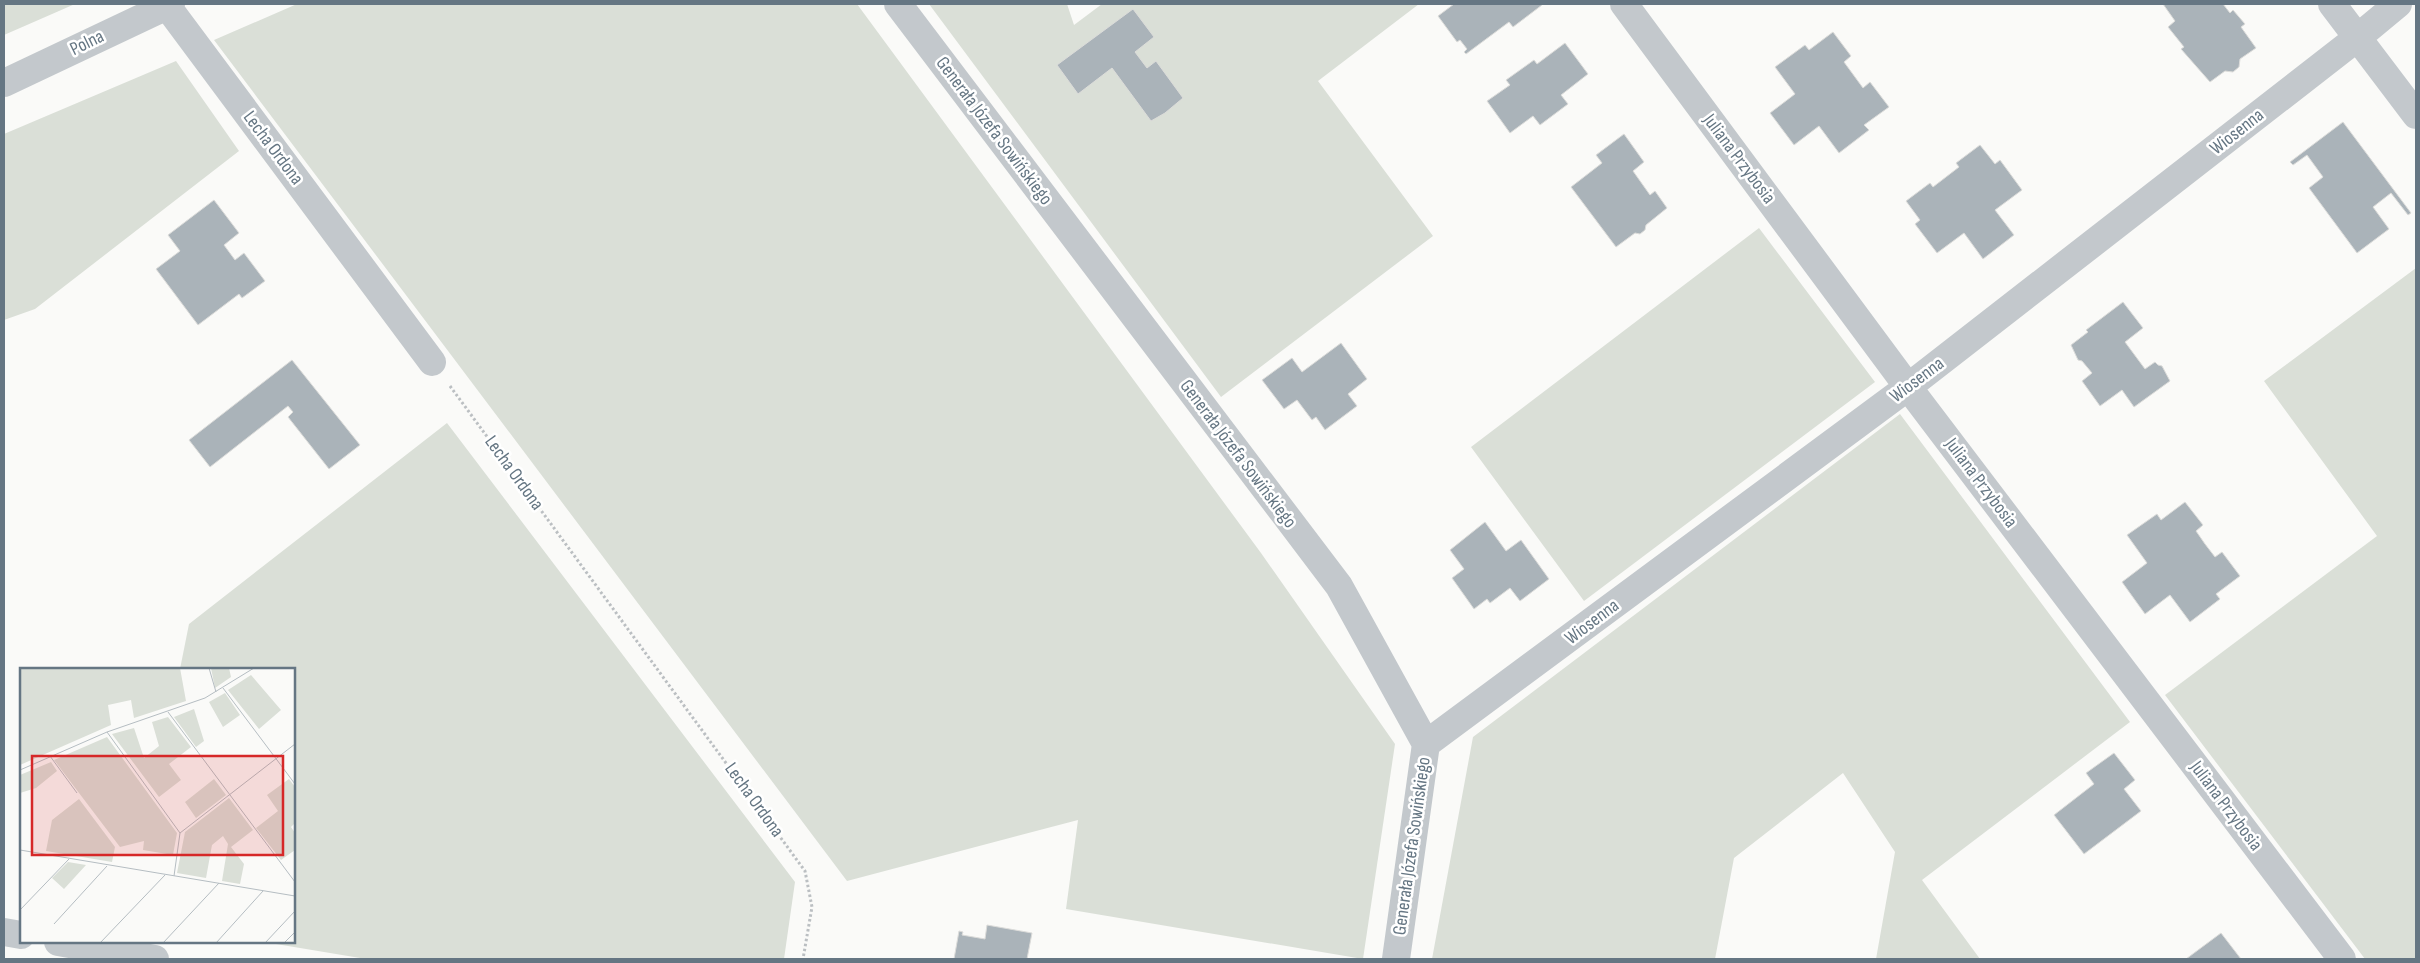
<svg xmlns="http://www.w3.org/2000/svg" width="2420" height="963" font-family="'Sofia Sans Condensed',sans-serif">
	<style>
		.green { fill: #dadfd7 }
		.building { fill: #aab3b9; stroke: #dcdcda }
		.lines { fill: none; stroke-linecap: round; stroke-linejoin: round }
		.path { stroke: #bbbfc2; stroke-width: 3; stroke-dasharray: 2.5 2.5; stroke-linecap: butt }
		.minor { stroke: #c3c8cc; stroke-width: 28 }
		.labels { text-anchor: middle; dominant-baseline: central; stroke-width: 5; stroke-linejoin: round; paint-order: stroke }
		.street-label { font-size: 19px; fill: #657683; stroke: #fff }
		.inset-road { fill: none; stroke: #b5bdc2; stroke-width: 1 }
		.view { fill: #d62828; fill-opacity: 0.15; stroke: #d62828; stroke-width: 2.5 }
		.inset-edge { fill: none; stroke: #657683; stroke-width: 2.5 }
	</style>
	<rect width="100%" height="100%" fill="#fafaf8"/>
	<path class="green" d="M4,4H75L4,35Z
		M297,4H857L1261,553L1395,744L1363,959L1066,909L1078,820L847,881L214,40Z
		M929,4H1067L1074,25L1102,4H1419L1318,81L1433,236L1221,397Z
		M176,61L239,151L35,309L4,320V134Z
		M1759,228L1875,382L1584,601L1471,447Z
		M2416,268V959H2365L2165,695L2377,536L2264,381Z
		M1900,414L2130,722L1922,880L1980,959H1876L1895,852L1843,773L1734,858L1715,959H1432L1473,737Z
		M447,423L795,882L784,959H366L264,942H294V669H180L189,624Z"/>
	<path class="building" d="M1454,4H1541L1542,5L1513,27L1509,22L1466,54L1464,52L1467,49L1460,40L1457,42L1438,16Z
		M2163,4H2223L2230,13L2233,10L2245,24L2241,27L2256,48L2240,59L2239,67L2233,72L2225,71L2210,82L2181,49L2184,47L2168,27L2175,21Z
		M1133,9L1154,37L1135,52L1147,68L1156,61L1183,98L1165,113L1151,121L1112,68L1078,94L1057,65Z
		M1833,32L1851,56L1844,62L1863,88L1870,82L1889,107L1864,125L1869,130L1839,153L1819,126L1794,145L1770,113L1795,94L1775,67L1805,45L1809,50Z
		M1565,43L1588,74L1561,95L1568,104L1540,125L1533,116L1510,133L1487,101L1510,85L1506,80L1534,60L1537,64Z
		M2343,122L2411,213L2408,215L2391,193L2373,207L2389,229L2357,253L2309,188L2323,177L2307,155L2293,165L2290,162Z
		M1624,134L1644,162L1633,171L1650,195L1655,191L1667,208L1646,225L1645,230L1640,234L1635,233L1616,247L1571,187L1602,163L1596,155Z
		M1980,145L1995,164L2000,160L2022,190L1995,210L2014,235L1983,259L1964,233L1937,253L1915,224L1920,220L1906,201L1930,183L1933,187L1959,167L1956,163Z
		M214,200L239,233L224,245L235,260L244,253L265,281L242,298L239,294L198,325L156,269L180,251L168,235Z
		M2123,302L2143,328L2125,342L2145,369L2155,362L2158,365L2162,366L2170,381L2134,407L2122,390L2100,406L2082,381L2092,373L2082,361L2078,360L2071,345L2088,332L2086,330Z
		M1341,343L1367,379L1348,394L1357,406L1325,430L1316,417L1312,420L1297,400L1284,409L1262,380L1292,358L1302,372Z
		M292,360L360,445L329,469L288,417L293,412L288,406L210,467L189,440Z
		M2185,502L2203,525L2196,531L2205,544L2215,557L2222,552L2240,576L2216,594L2220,599L2190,622L2170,595L2145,614L2122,582L2147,563L2127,535L2157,514L2161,520Z
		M1485,522L1506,551L1521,540L1549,579L1520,601L1510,588L1490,603L1487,599L1474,609L1452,578L1464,569L1450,550Z
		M2114,753L2135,780L2124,789L2141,811L2084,854L2054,815L2094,784L2086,773Z
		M987,925L1032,933L1027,959H954L959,931L963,932L962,935L985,939Z
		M2221,933L2241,959H2186Z"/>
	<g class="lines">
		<path class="path" d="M450,386L805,871L812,907L803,959"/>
		<path class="minor" d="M898,4L1339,586L1426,744L1396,959
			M1624,4L1908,387L2342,959
			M2332,4L2416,115
			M167,6L432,362
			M4,83L171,4
			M1426,744L1908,387L2357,38L2398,4
			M4,932L21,935
			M58,942L155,959"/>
	</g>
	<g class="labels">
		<g class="street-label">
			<text transform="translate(87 43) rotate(-26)">Polna</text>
			<text transform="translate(994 131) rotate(53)">Generała Józefa Sowińskiego</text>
			<text transform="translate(2237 132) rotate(-38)">Wiosenna</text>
			<text transform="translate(273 148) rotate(53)">Lecha Ordona</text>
			<text transform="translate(1739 159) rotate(53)">Juliana Przybosia</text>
			<text transform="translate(1917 380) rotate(-37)">Wiosenna</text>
			<text transform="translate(1238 454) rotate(53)">Generała Józefa Sowińskiego</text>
			<text transform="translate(514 473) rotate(54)">Lecha Ordona</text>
			<text transform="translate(1981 483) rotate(53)">Juliana Przybosia</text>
			<text transform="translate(1592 622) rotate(-37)">Wiosenna</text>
			<text transform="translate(754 800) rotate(54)">Lecha Ordona</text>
			<text transform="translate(2226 806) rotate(53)">Juliana Przybosia</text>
			<text transform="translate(1412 846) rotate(-82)">Generała Józefa Sowińskiego</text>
		</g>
	</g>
	<g transform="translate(20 668)">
		<rect width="275" height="275" fill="#fafaf8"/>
		<path d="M0,0H160L166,33L114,50L111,32L88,37L91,57L0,97ZM191,0H209L211,9L195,20ZM231,7L261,42L239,61L208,22ZM205,25L220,47L203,59L189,34ZM174,41L184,73L176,79L154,49ZM148,49L171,79L149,96L161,112L139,129L92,66L114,60L124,90L139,78L132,54ZM87,69L157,165L153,187L123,182L124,173L100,179L34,92ZM31,94L37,103L16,120L0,125V107ZM194,111L206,127L176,150L165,134ZM269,111L275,119V155L271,159L275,165V182L261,192L236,160L258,143L247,127ZM209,130L233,162L211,179L224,196L220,216L202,213L208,176L203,168L192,177L186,210L157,205L165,164ZM59,131L95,179L92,194L26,183L32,152ZM48,194L66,197L44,221L32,210Z" fill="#dadfd7"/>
		<path class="inset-road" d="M189,0L196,24M203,20L275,116M148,44L275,214M87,64L160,165L154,208M30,88L57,125M0,102L87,64L185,30L234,0M160,165L275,76M0,182L275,228M0,242L49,191M34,256L87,198M80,275L145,207M143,275L199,215M196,275L243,223M245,275L275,243M264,275L275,264"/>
		<path class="view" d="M12,88H263V187H12Z"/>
		<rect width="275" height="275" class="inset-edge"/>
	</g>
	<rect width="2420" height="963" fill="none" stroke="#657683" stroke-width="10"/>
</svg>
